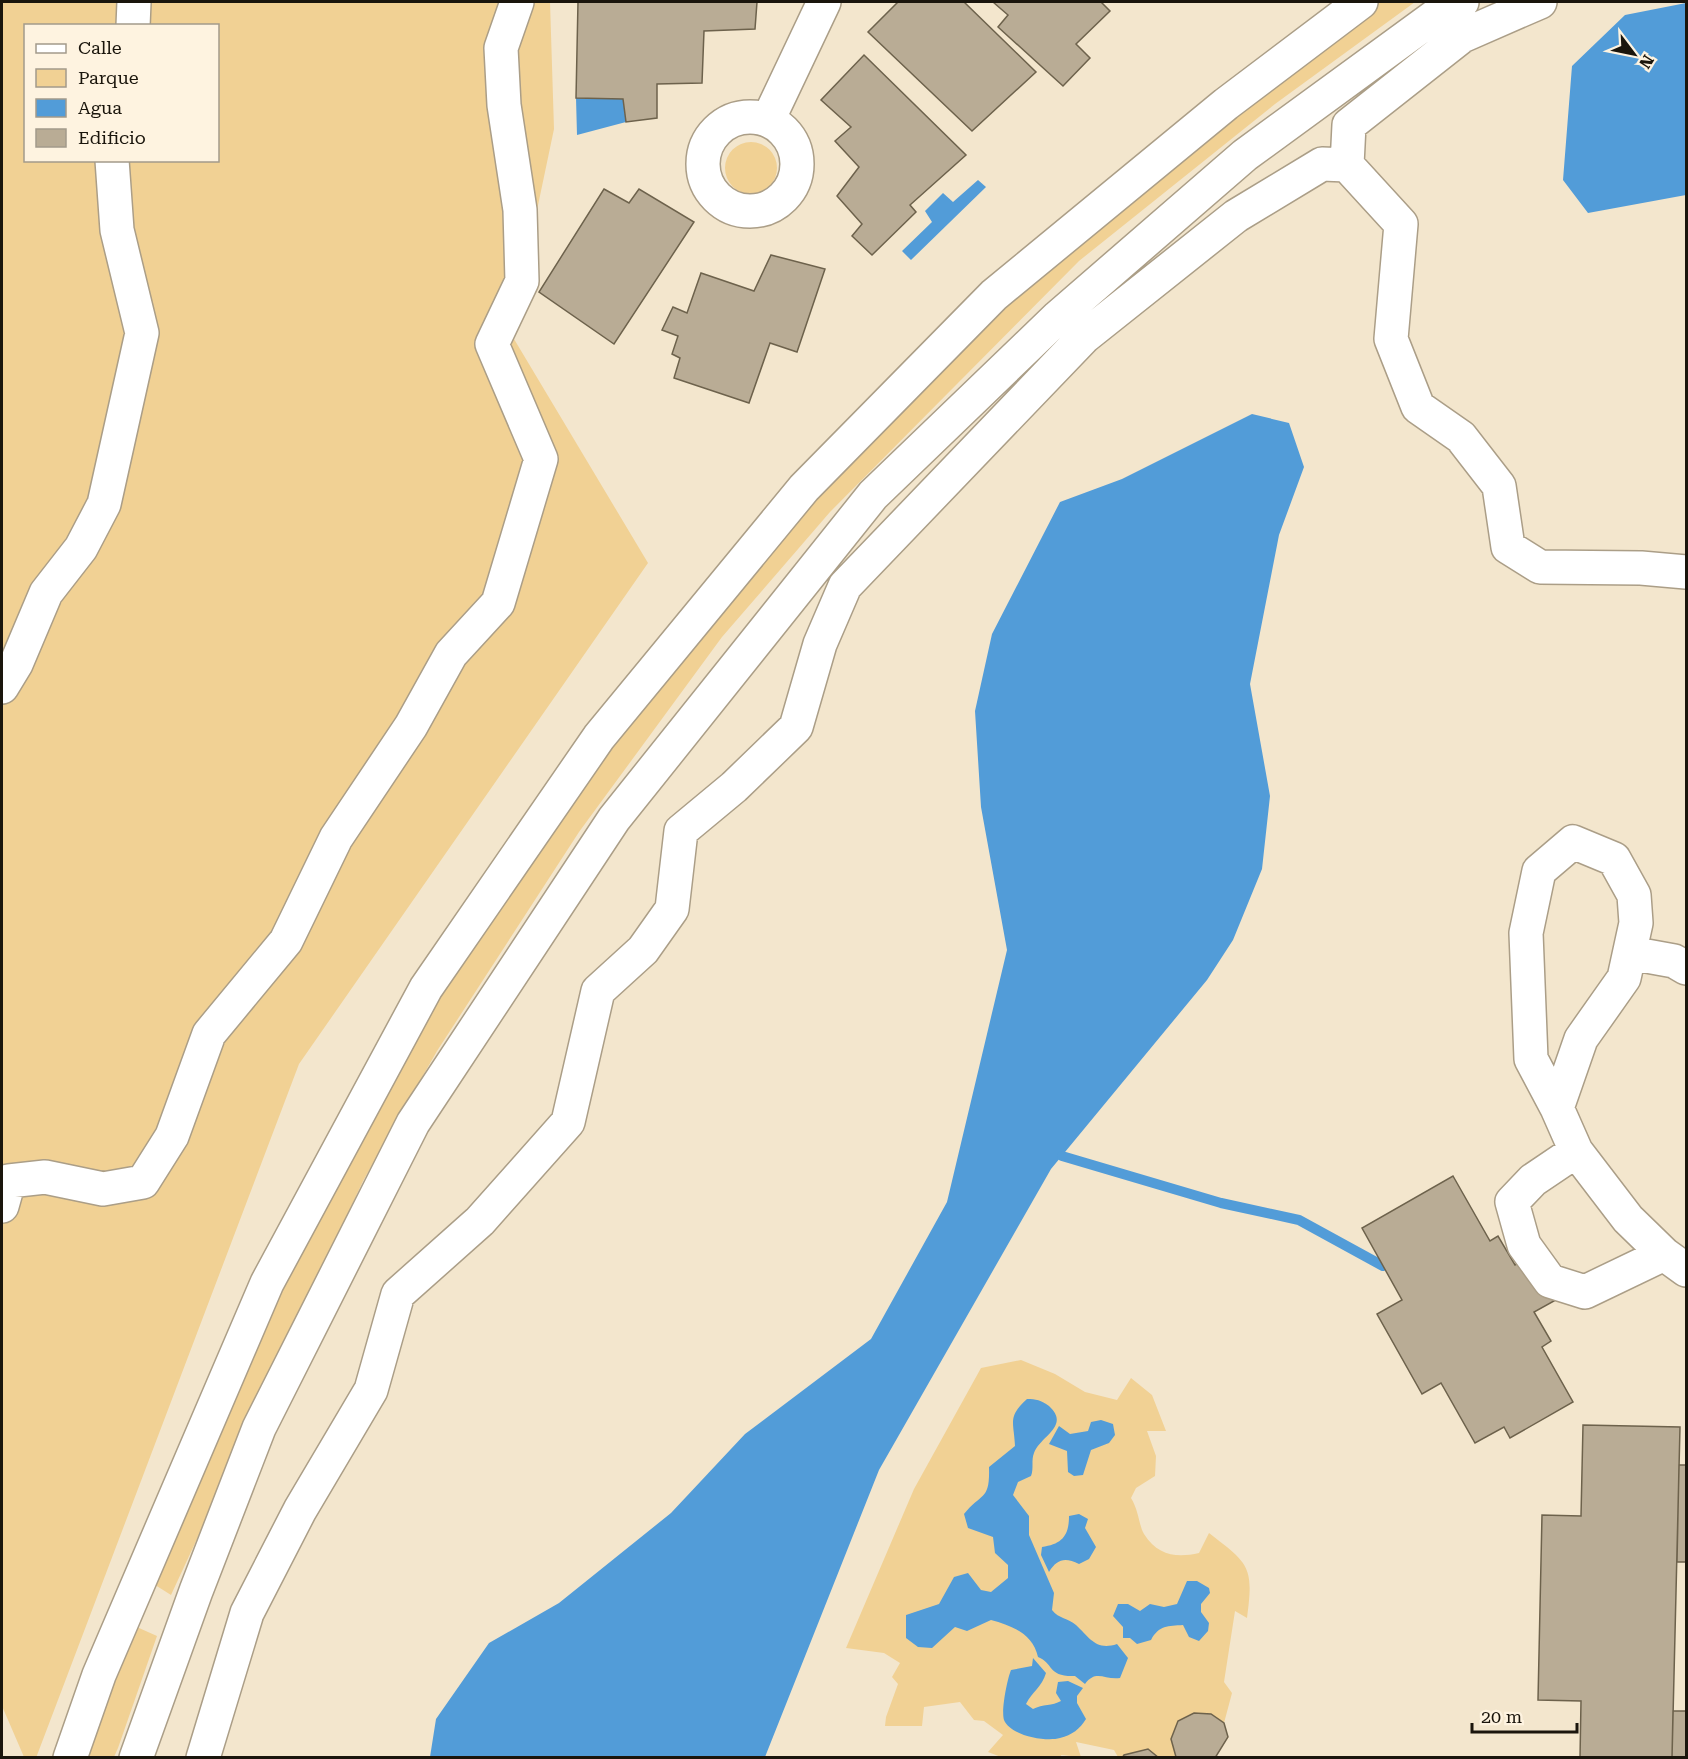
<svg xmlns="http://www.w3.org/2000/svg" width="1688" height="1759" font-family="'Roboto Serif',serif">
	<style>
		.green { fill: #f1d194; fill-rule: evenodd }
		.water { fill: #529cd8 }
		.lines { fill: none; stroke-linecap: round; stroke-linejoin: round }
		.stream { stroke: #529cd8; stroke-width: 10 }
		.building { fill: #b9ac95; stroke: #6d624c; stroke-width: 1.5 }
		.minor-casing { stroke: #ab9e87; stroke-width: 36 }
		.minor { stroke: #fff; stroke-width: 33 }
	</style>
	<rect width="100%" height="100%" fill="#f3e6cd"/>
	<path class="green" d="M2,2H550L554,129L511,334L648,563L299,1064L36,1758L24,1757L2,1706ZM26,26H218V160H26Z
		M1375,2H1415L1275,104L1079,261L830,512L722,637L579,832L437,1051L363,1181L171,1595L152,1583L265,1317L409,1043L516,877L644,693L767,546L1009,297Z
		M725 168a26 26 0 1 1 52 0a26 26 0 1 1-52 0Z
		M1021,1360L1055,1374L1085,1392L1117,1400L1131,1378L1152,1395L1166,1431H1147L1156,1456L1155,1476L1136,1488L1131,1498C1139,1511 1139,1526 1144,1534C1158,1556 1177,1558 1199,1553L1209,1533C1249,1564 1254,1566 1247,1618L1235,1611L1224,1682L1232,1693L1224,1723L1228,1737L1215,1757H1118L1114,1750L1076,1742L1081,1757L1061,1755L1062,1758L1001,1757L988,1752L1003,1735L984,1721L974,1720L960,1702L924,1707L922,1726H885L886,1717L898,1684L892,1677L900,1663L884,1653L846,1648L914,1489L981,1368Z
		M130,1624L157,1636L118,1748L114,1757L83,1758Z"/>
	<path class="water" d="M1686,3V195L1588,213L1563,180L1572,66L1625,15Z
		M576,98L623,99L626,122L577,135Z
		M978,180L986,187L911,260L902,251L932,222L925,211L943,193L953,202Z
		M1252,414L1289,423L1304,467L1279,535L1250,684L1270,796L1262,869L1233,940L1207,980L1051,1169L879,1470L765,1757H430L436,1719L489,1643L559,1603L671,1513L745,1434L871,1339L947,1202L1007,950L981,807L975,711L992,634L1060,502L1122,479Z
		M1027,1399C1036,1399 1041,1400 1049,1406C1071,1426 1040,1436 1034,1453C1031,1460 1034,1468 1031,1476L1018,1482L1013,1495L1029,1516V1535L1054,1593L1052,1610C1059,1619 1068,1618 1076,1625C1090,1638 1096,1651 1117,1644L1128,1658L1120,1678C1104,1680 1096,1669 1085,1684L1075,1676C1047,1677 1054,1663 1038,1657C1033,1634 1013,1626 991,1620L967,1631L955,1627L932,1648L918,1647L906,1638V1615L939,1604L954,1577L968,1573L981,1590L991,1592L1008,1578V1565L995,1553L993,1537L968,1528L964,1514C982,1492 990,1501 989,1467L1015,1446C1014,1422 1007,1417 1027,1399Z
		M1101,1420L1113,1424L1115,1435L1109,1443L1091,1450L1083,1475L1074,1476L1068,1472L1067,1451L1049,1444L1059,1426L1070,1434L1088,1431L1091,1422Z
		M1079,1514L1088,1519L1085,1528L1096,1547L1089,1559L1079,1564C1065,1557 1057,1559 1049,1572L1041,1555L1042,1547C1062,1544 1069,1536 1069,1516Z
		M1187,1581H1197L1209,1588L1210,1593L1201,1604V1612L1209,1623L1208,1631L1199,1641L1189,1637L1183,1625C1168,1626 1159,1625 1151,1640L1137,1644L1130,1638H1123V1627L1113,1616L1118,1604H1128L1140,1611L1150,1604L1164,1607L1177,1604Z
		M1033,1658L1046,1673C1042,1687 1032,1692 1026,1704L1033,1709C1043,1704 1052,1706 1061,1701L1056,1693L1058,1682L1068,1681L1083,1688L1077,1696V1703L1086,1719C1080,1729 1072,1735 1060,1738C1046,1742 1011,1736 1004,1720C1001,1711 1007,1680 1011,1670L1032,1666Z"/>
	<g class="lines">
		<path class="stream" d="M1062,1156L1221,1203L1299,1220L1383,1266"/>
	</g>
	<path class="building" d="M578,2H757L755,29L704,31L702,83L657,84V118L626,122L623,99L576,98Z
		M898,2H964L1036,72L972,131L868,32Z
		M993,2H1101L1110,11L1076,44L1090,58L1063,86L998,27L1008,15Z
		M864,55L966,155L910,205L916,212L872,255L852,236L862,224L837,196L859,167L835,141L851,127L821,100Z
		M604,189L629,203L639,189L694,222L614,344L539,292Z
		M771,255L825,269L797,352L770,343L749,403L674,378L680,358L672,354L678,336L662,330L673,307L687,313L701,273L754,291Z
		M1453,1176L1490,1241L1498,1236L1515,1265L1529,1257L1554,1301L1534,1312L1551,1341L1542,1347L1573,1402L1510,1438L1504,1427L1475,1443L1441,1383L1422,1394L1377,1314L1402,1300L1362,1228Z
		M1583,1425L1680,1427L1672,1758H1580L1581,1701L1538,1700L1542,1515L1581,1516Z
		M1679,1465H1686V1562H1677Z
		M1673,1711H1686V1758H1672Z
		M1194,1713L1211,1714L1224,1723L1228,1737L1215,1758L1176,1757L1171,1739L1178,1721Z
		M1148,1749L1159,1758H1122L1124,1755Z"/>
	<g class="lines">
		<defs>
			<path id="minor" d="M133,26L134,2
				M703 164a47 47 0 1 1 94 0a47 47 0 1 1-94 0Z
				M768,120L824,2
				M1347,165L1349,125L1462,36L1540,2
				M2,687L16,664L46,593L81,548L104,504L142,333L117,230L112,160
				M1630,953L1674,961L1686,968
				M1557,1108L1581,1039L1624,978L1636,923L1634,895L1614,859L1573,842L1539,871L1526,933L1531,1059L1557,1108L1576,1151L1628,1219L1664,1254L1686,1270
				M1576,1151L1533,1180L1512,1202L1524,1245L1550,1281L1585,1292L1664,1254
				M2,1206L9,1181L45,1177L103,1189L143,1182L172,1136L209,1034L286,941L336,838L411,726L451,654L498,603L541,459L492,344L522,281L520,210L504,105L501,48L517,2
				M70,1758L99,1675L267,1283L426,988L599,737L804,488L994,295L1226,104L1361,2
				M136,1758L196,1591L259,1428L413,1123L614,819L873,495L1058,317L1245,155L1438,14L1462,2
				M203,1758L247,1613L300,1510L371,1390L398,1294L480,1221L568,1122L598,991L643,950L672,909L681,831L734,787L796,727L820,644L845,586L1084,337L1236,216L1322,164L1347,165L1401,224L1391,339L1418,407L1461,437L1499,486L1508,547L1540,567L1641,568L1686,572"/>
		</defs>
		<use href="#minor" class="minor-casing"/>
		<use href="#minor" class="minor"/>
	</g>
	<rect width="1688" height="1759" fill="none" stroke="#1a150c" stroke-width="6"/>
	<rect x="24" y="24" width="195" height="138" fill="#fef3e0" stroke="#a39a8b" stroke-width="1.5"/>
	<rect x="36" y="44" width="30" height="9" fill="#ffffff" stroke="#a39a8b" stroke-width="1.5"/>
	<text x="78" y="54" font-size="18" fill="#1a150c">Calle</text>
	<rect x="36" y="69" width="30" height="18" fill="#f1d194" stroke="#a39a8b" stroke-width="1.5"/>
	<text x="78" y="84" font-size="18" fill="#1a150c">Parque</text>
	<rect x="36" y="99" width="30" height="18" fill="#529cd8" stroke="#a39a8b" stroke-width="1.5"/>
	<text x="78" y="114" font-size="18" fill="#1a150c">Agua</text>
	<rect x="36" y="129" width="30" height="18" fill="#b9ac95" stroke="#a39a8b" stroke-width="1.5"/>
	<text x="78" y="144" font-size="18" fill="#1a150c">Edificio</text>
	<g transform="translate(1634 54) rotate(122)" stroke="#fef3e0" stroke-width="4.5" paint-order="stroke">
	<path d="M0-4.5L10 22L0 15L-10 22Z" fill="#1a150c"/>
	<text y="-9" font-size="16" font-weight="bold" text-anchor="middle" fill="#1a150c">N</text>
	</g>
	<path d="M1472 1723v9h105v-9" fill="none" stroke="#1a150c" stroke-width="3"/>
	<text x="1481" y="1723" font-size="18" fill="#1a150c" stroke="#fef3e0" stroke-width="4.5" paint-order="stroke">20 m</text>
</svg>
